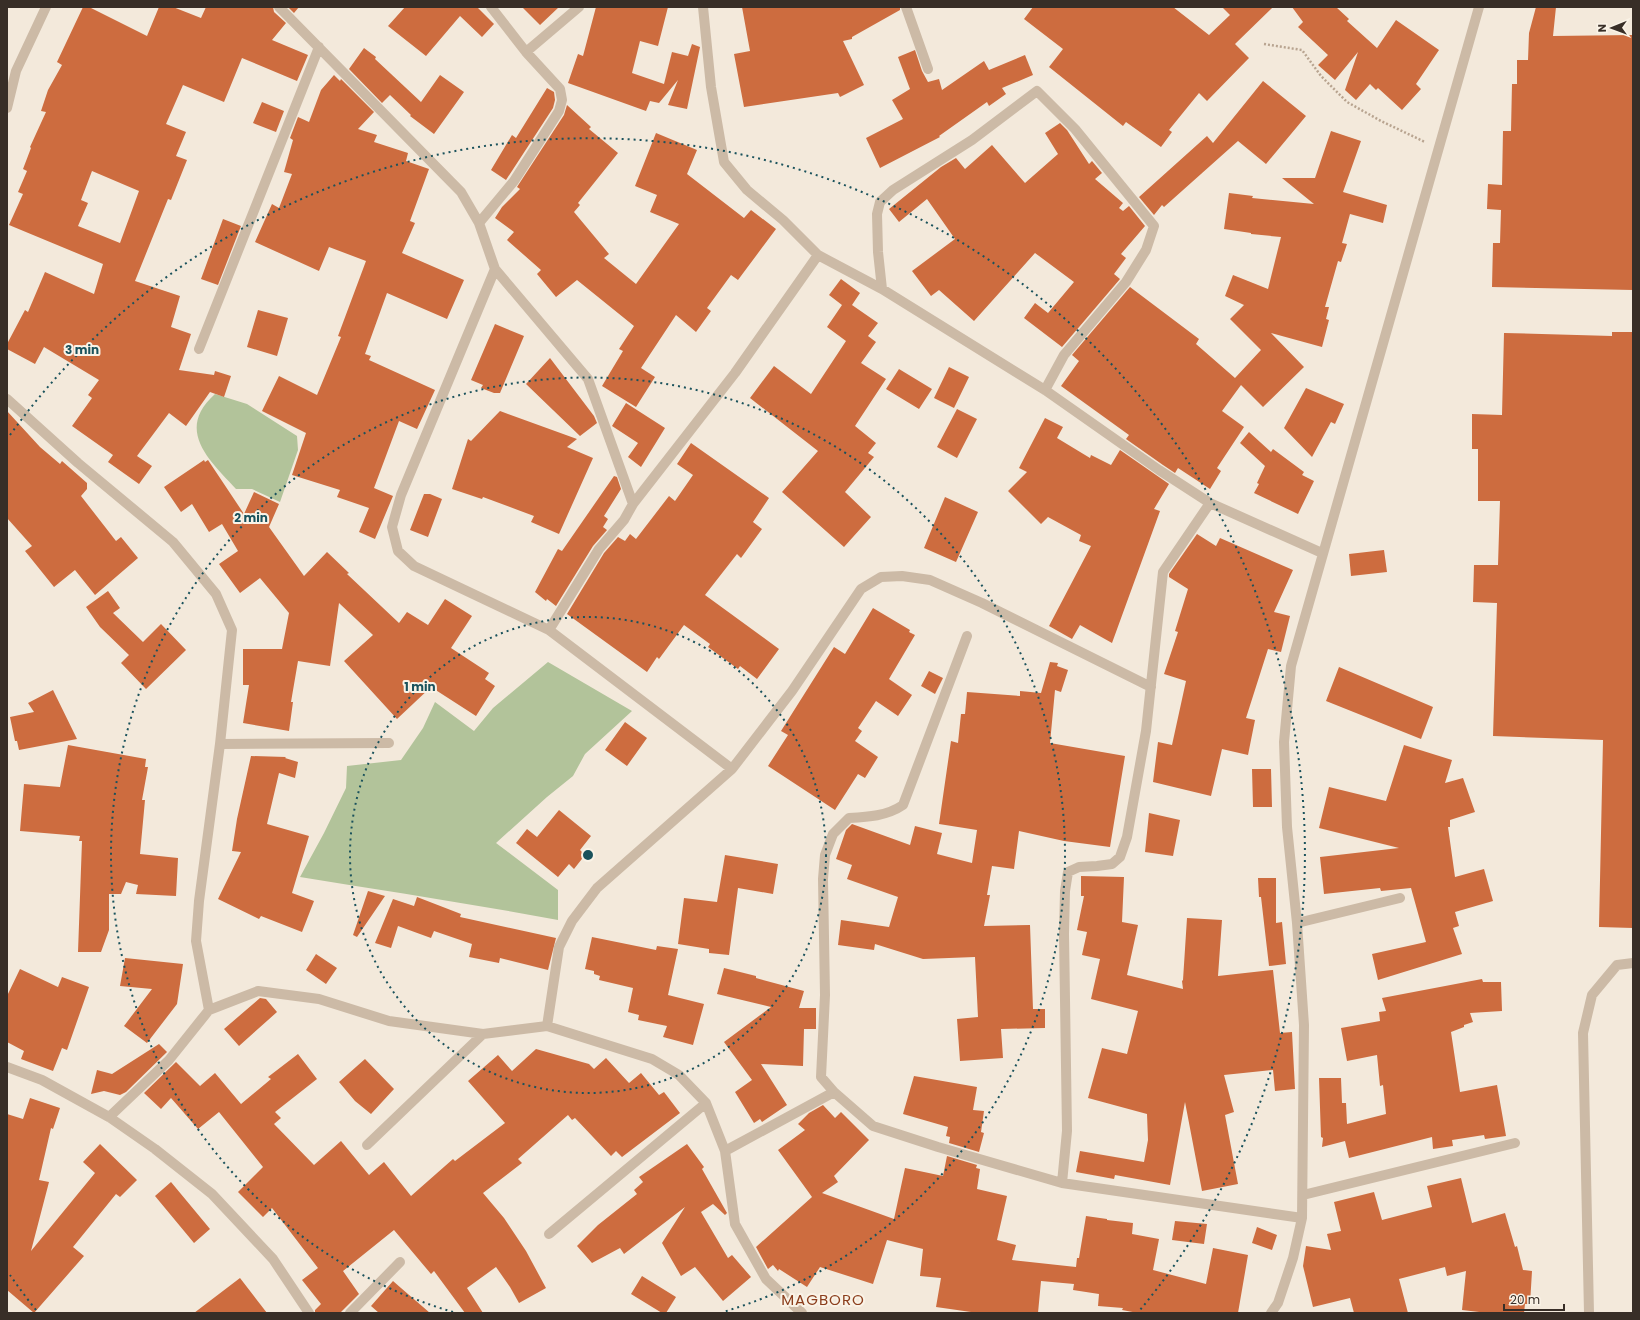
<svg xmlns="http://www.w3.org/2000/svg" width="1640" height="1320" font-family="Poppins,sans-serif">
	<style>
		.green { fill: #b2c39a }
		.building { fill: #cd6c3f; fill-rule: evenodd }
		.lines { fill: none; stroke-linecap: round; stroke-linejoin: round }
		.path { stroke: #b8a490; stroke-width: 2.5; stroke-dasharray: 2 2; stroke-linecap: butt }
		.minor { stroke: #ccbaa6; stroke-width: 10 }
		.tertiary { stroke: #ccbaa6; stroke-width: 10 }
		.ring { fill: none; stroke: #1a525c; stroke-width: 2; stroke-dasharray: 2 4 }
		.labels { text-anchor: middle; dominant-baseline: central; stroke-width: 4; stroke-linejoin: round; paint-order: stroke }
		.quarter-label { font-size: 15px; letter-spacing: 1px; fill: #8b3e1c; stroke: #faf3e7 }
		.centre { fill: #1a525c; stroke: #faf3e7; stroke-width: 2 }
		.ring-label { font-size: 12px; text-anchor: middle; font-weight: bold; fill: #1a525c; stroke: #faf3e7; stroke-width: 4; stroke-linejoin: round; paint-order: stroke }
	</style>
	<rect width="100%" height="100%" fill="#f3e9db"/>
	<path class="green" d="M215,394L247,404L297,436L298,450L280,502L252,489H236C209,460 175,430 215,394Z
		M548,662L632,711L585,754L573,776L547,797L496,843L558,890V920C472,904 386,891 300,877L324,833L346,788L347,766L401,760L423,728L435,702L474,731L493,708Z"/>
	<path class="building" d="M83,7H89L147,36L159,7H173L201,18L206,7H273L274,12L286,23L272,40L308,55L297,81L242,58L224,102L183,85L166,124L186,132L176,156L187,160L171,200L168,199L135,281L180,296L171,327L191,334L179,370L214,375L215,371L231,376L224,397L210,392L186,426L169,413L137,456L152,466L139,484L108,462L113,455L72,426L92,398L88,395L99,380L44,347L35,364L7,349V344L25,310L28,312L45,272L94,294L103,264L9,225L23,194L18,192L27,171L23,169L31,148L30,147L46,112L41,111L48,90L62,65L57,62ZM92,171L139,191L120,243L78,226L88,203L81,200Z
		M288,7H299L294,13Z
		M405,7H477L494,24L482,37L460,16L426,56L388,26Z
		M522,7H559L540,25Z
		M596,7H668L658,46L640,41L632,73L664,84L672,52L688,56L692,44L700,47L687,109L668,105L678,80L659,103L650,101L646,111L568,83L578,54L583,56Z
		M742,7H900V10L852,37V39L843,41L864,85L840,97L838,93L744,107L734,54L750,51Z
		M1033,7H1173L1209,35L1230,15L1222,7H1273L1235,44L1249,58L1207,101L1199,93L1169,130L1172,132L1161,147L1126,122L1123,126L1049,67L1063,49L1024,19Z
		M1292,7H1336L1349,19L1347,21L1377,48L1396,20L1439,50L1416,84L1421,89L1402,110L1378,88L1376,90L1370,84L1356,100L1345,90L1358,52L1335,80L1318,65L1328,55L1298,27L1303,22Z
		M1536,7H1556L1553,36L1633,35V290L1492,287L1493,243H1500L1501,210L1487,209L1488,184L1502,185L1503,131H1511L1512,84H1517V60H1528L1529,33Z
		M364,48L376,57L375,59L421,102L440,75L464,92L434,134L410,116L411,115L390,95L382,103L349,69Z
		M915,50L922,71L928,82L939,79L942,90L984,61L989,70L1025,55L1033,75L1002,88L1006,94L989,106L987,102L939,136L940,137L880,168L866,138L903,119L892,100L910,89L898,57Z
		M334,75L340,81L341,79L374,112L358,129L377,135L374,142L408,153L406,161L429,169L410,221L415,223L402,253L464,280L447,319L387,293L365,354L371,356L369,360L435,390L417,429L399,421L374,488L393,496L375,539L359,532L369,508L337,497L340,490L292,475L306,433L262,411L279,376L317,395L341,337L338,336L366,261L329,247L319,271L255,242L272,204L279,208L292,174L284,172L293,140L290,138L298,117L309,122L321,90Z
		M1263,81L1306,116L1266,164L1238,141L1164,207L1162,205L1154,215L1139,197L1207,136L1213,143Z
		M547,88L554,92L555,100L553,108L506,180L491,170L512,135L516,138Z
		M262,102L284,111L276,132L253,123Z
		M567,105L591,127L589,129L618,153L578,203L580,205L574,212L609,254L604,258L636,284L679,224L650,212L657,195L635,186L656,133L697,150L687,174L744,218L751,210L776,229L738,280L731,275L707,308L711,311L696,332L676,315L641,368L655,377L636,407L602,386L623,351L619,349L634,326L577,280L556,297L537,274L541,270L507,240L514,232L495,218L502,207L520,189L517,187L564,115Z
		M1060,123L1067,130L1089,164L1092,161L1102,173L1095,179L1123,203L1119,208L1123,211L1129,206L1145,226L1121,254L1126,258L1114,274L1120,279L1062,347L1024,318L1035,303L1048,313L1074,282L1035,253L974,321L939,290L931,296L912,271L955,239L927,199L899,222L889,209L941,167L956,158L965,169L992,145L1025,183L1058,154L1045,133Z
		M1331,131L1361,141L1343,192L1387,205L1383,223L1350,214L1342,243L1347,244L1341,262L1338,261L1325,307H1329L1326,319L1329,320L1322,347L1271,333L1304,367L1263,407L1241,385L1222,411L1244,427L1217,468L1221,471L1210,489L1178,468L1175,473L1163,465L1126,439L1129,435L1061,386L1079,361L1072,355L1130,287L1199,339L1196,344L1235,378L1261,350L1230,319L1244,305L1225,296L1233,275L1268,289L1281,237L1251,234V233L1224,229L1229,193L1253,196L1252,198L1314,204L1282,178H1315Z
		M223,219L241,226L218,285L201,279Z
		M841,279L860,293L852,305L878,323L868,336L876,342L861,363L886,379L855,426L876,443L868,453L874,457L845,492L871,517L844,547L782,492L818,451L750,398L774,366L811,394L846,341L827,327L842,305L829,295Z
		M258,310L288,318L277,356L247,347Z
		M495,324L524,336L500,393H494L481,388L483,385L471,380Z
		M1612,332H1633V928L1599,927L1603,740L1493,736L1497,603L1473,602L1474,565H1498L1500,501H1478V449H1472V414L1502,415L1504,333L1612,336Z
		M550,358L594,416L597,423L580,436L526,384Z
		M949,367L969,377L954,408L934,398Z
		M899,369L932,389L919,409L886,389Z
		M1306,388L1344,404L1335,424L1331,422L1312,457L1284,428Z
		M626,403L665,428L641,467L628,457L638,443L612,426Z
		M957,409L977,419L957,458L937,447Z
		M7,411L40,447L60,464L62,461L87,483V489L81,496L116,541L121,537L138,558L95,595L75,570L54,587L25,551L32,546L7,518Z
		M500,411L577,439L567,447L593,458L559,534L531,522L534,516L483,497L482,499L452,489L468,439L471,441Z
		M1045,418L1063,427L1057,438L1090,458L1091,455L1111,465L1120,450L1169,484L1154,509L1160,511L1112,643L1080,625L1072,639L1049,626L1091,546L1079,541L1081,535L1048,517L1041,524L1008,491L1027,472L1019,468Z
		M1249,432L1271,452L1273,449L1304,472L1302,475L1314,481L1298,514L1254,493L1259,484L1257,483L1265,466L1240,443Z
		M691,443L769,498L753,522L762,529L741,558L737,554L705,595L779,649L757,679L740,666L738,669L708,647L710,644L684,625L659,659L657,657L647,672L567,614L604,553L618,537L625,541L630,534L636,539L669,496L675,501L693,475L677,464Z
		M204,460L205,462L208,460L244,514L254,492L279,504L269,527L304,576L327,552L349,573L347,574L399,623L407,612L428,625L445,599L472,616L451,648L489,673L485,679L495,686L476,716L431,687L397,719L344,661L373,635L339,603L330,666L298,661L291,702H293L289,731L243,723L249,685H243V649H282L289,613L260,578L240,593L219,564L238,551L222,524L209,532L192,504L181,512L164,487Z
		M614,476L617,477L621,489L604,516L608,519L603,527L607,530L593,546L556,606L547,599L546,601L535,592L558,549L562,551Z
		M424,494H430L442,499L428,537L410,530Z
		M945,497L978,512L956,562L924,548Z
		M1197,534L1216,546L1220,538L1293,570L1274,612L1290,616L1281,652L1268,649L1246,718L1255,720L1248,755L1222,749L1211,796L1153,782L1158,742L1172,745L1186,681L1164,674L1178,632L1175,631L1188,589L1169,577V574Z
		M1384,550L1387,572L1351,576L1349,554Z
		M108,591L120,608L113,613L143,642L161,624L186,650L146,689L121,663L129,655L100,627L86,607Z
		M873,608L910,630L909,632L915,635L889,679L912,695L898,716L876,701L858,728L862,731L855,741L878,757L865,778L858,774L835,810L768,766L788,735L781,731L834,647L845,654Z
		M1050,662L1058,663L1057,666L1068,670L1061,692L1055,690L1050,743L1125,756L1110,847L1064,841L1019,831L1014,869L992,866L987,895H990L984,926L1030,925L1033,1009H1045V1028L1001,1029L1003,1058L960,1061L957,1019L978,1017L975,957L923,959L875,944L874,950L838,945L841,920L889,927L898,897L847,879L852,865L836,859L846,830L852,824L910,845L915,826L942,833L937,854L972,863L977,830L939,824L951,741L958,743L961,714H965L967,692L1020,696V691L1041,693Z
		M1339,667L1433,707L1421,739L1326,701Z
		M929,671L943,678L935,694L921,686Z
		M53,690L77,739L19,750L17,741H15L10,717L34,712L28,703Z
		M625,722L647,738L627,766L605,750Z
		M68,745L146,759L145,767H148L142,800H145L140,854L178,858L176,896L136,894L138,885L126,882L121,894H109V930L101,952H78L82,841H79L80,836L20,831L24,784L60,787Z
		M1404,745L1452,760L1445,783L1463,778L1475,812L1450,820V827H1448L1455,877L1484,869L1493,901L1455,912L1459,926L1453,928L1462,954L1378,980L1372,954L1426,942L1411,888L1381,891L1380,888L1324,894L1320,857L1399,848L1319,828L1329,787L1386,801Z
		M251,756L286,757L285,758L298,762L295,778L279,773L267,824L309,836L292,893L314,901L302,932L261,916L259,919L218,899L241,852L232,851L237,819Z
		M1252,769H1271L1272,807H1253Z
		M559,810L591,836L580,850L585,855L574,869L569,864L558,877L516,843L527,829L537,837Z
		M1149,813L1180,820L1173,856L1145,852Z
		M725,855L778,864L773,894L738,888L729,955L709,953V949L678,944L684,898L717,902Z
		M1081,876L1124,877L1122,922L1138,925L1127,975L1183,989L1182,981L1183,980L1187,918L1222,920L1218,976L1273,970L1280,1033L1292,1032L1295,1089L1275,1091L1273,1070L1224,1075L1234,1112L1225,1115L1238,1184L1202,1191L1185,1102L1170,1185L1115,1175L1114,1179L1076,1172L1080,1151L1144,1162L1148,1140L1147,1114L1088,1098L1102,1048L1127,1054L1138,1011L1091,999L1100,959L1082,955L1087,932L1077,930L1084,896H1081Z
		M1258,878H1276V923L1282,922L1286,964L1269,966L1261,897H1259Z
		M368,891L385,896L357,937L353,935Z
		M417,897L461,914L460,917L556,938L548,970L500,958L499,963L469,957L472,944L434,931L431,938L398,926L391,948L375,943L393,899L414,906Z
		M592,937L656,950L657,946L678,949L668,995L704,1004L693,1045L663,1037L667,1026L638,1020L639,1015L628,1012L633,988L599,980L600,976L594,974V971L585,969Z
		M316,954L337,968L326,984L306,970Z
		M125,958L183,964L177,1004L147,1043L124,1026L152,989L120,986Z
		M724,968L756,976V978L804,991L799,1008H816V1029H804L803,1066L761,1064L787,1105L762,1122L760,1119L754,1123L735,1092L752,1080L724,1042L771,1007L717,994Z
		M20,969L58,987L62,977L89,987L67,1050L62,1048L53,1071L21,1059L24,1051L7,1042V996Z
		M1482,979L1483,982H1501L1502,1011L1470,1013L1473,1022L1464,1025V1027L1451,1032L1460,1092L1497,1085L1506,1136L1485,1139L1484,1135L1452,1140L1453,1146L1433,1149L1432,1137L1349,1158L1345,1141L1322,1147L1323,1138L1321,1137L1319,1078H1341L1342,1103H1346L1347,1124L1386,1114L1383,1085L1380,1086L1377,1055L1347,1061L1341,1028L1380,1021L1379,1012L1386,1011L1382,998Z
		M260,998L266,999L277,1012L239,1046L224,1029Z
		M159,1044L167,1052L126,1092L120,1095L104,1091L91,1094L97,1070L112,1074Z
		M536,1049L589,1064L594,1069L606,1058L629,1083L641,1073L659,1095L664,1092L680,1113L622,1157L616,1151L611,1156L575,1118L572,1120L568,1115L518,1159L522,1163L483,1193L504,1218L526,1251L546,1288L519,1303L510,1287L496,1267L467,1288L483,1313H465L434,1271L431,1274L394,1230L343,1271L359,1294L340,1313H315V1310L321,1304L302,1280L318,1268L272,1208L263,1217L238,1192L263,1167L219,1112L198,1129L171,1098L161,1109L144,1093L176,1062L200,1086L215,1073L241,1104L271,1079L268,1077L298,1054L317,1079L275,1112L281,1118L274,1124L314,1165L341,1141L369,1175L384,1162L411,1196L453,1159L455,1161L505,1123L468,1081L498,1055L512,1071Z
		M365,1059L394,1089L371,1114L355,1101L339,1082Z
		M914,1076L977,1087L973,1110L984,1111L981,1132L984,1133L979,1152L949,1143L950,1137L946,1136L948,1127L903,1114Z
		M30,1098L60,1108L53,1129L51,1128L39,1180L49,1182L31,1251L95,1173L83,1162L100,1144L137,1180L120,1197L116,1194L73,1247L84,1256L34,1313L7,1290V1114L23,1119Z
		M823,1105L835,1118L841,1112L869,1140L834,1176L838,1182L822,1193L894,1219L905,1168L943,1176L947,1156L977,1165L976,1168L980,1169L977,1189L1007,1196L997,1240L1016,1245L1012,1260L1076,1267L1077,1258H1079L1086,1216L1107,1219V1220L1133,1223L1132,1234L1159,1239L1153,1270L1206,1284L1213,1248L1248,1255L1238,1313H1138L1122,1310L1123,1308L1098,1306L1099,1294L1073,1290L1074,1284L1041,1281L1038,1313H978L936,1307L941,1278L920,1276L923,1249L887,1240L873,1284L820,1267L807,1287L779,1269L778,1271L773,1265L768,1269L756,1247L812,1197L778,1150L805,1130L798,1124L809,1113Z
		M687,1144L704,1167L702,1169L727,1213L725,1215L713,1204L701,1212L728,1258L732,1255L751,1277L723,1301L695,1267L681,1276L662,1243L685,1207L624,1254L620,1248L592,1263L577,1246L598,1225L637,1194L634,1190L643,1182L639,1177Z
		M1461,1178L1472,1223L1505,1213L1515,1247L1517,1246L1523,1270L1532,1271L1530,1304H1525L1524,1313H1488L1462,1310L1466,1271L1447,1276L1445,1267L1399,1279L1408,1313H1354L1350,1298L1313,1307L1303,1266L1306,1246L1331,1250L1327,1234L1341,1231L1334,1202L1374,1192L1382,1220L1432,1207L1427,1186Z
		M171,1182L210,1229L194,1243L155,1196Z
		M1175,1221L1207,1224L1204,1244L1172,1240Z
		M1257,1227L1277,1235L1272,1250L1252,1243Z
		M642,1276L676,1297L666,1313H662L631,1294Z
		M240,1278L267,1313H194Z
		M393,1281L401,1288L430,1313H379L371,1306Z"/>
	<g class="lines">
		<path class="path" d="M1264,44L1302,50L1321,76L1347,102L1381,121L1425,142"/>
		<path class="minor" d="M279,7L461,192L479,223L495,269L588,379L633,504L624,520L599,549L549,630
			M703,7L711,87L724,162L747,190L783,220L818,255L882,289L1045,390L1159,470L1210,503L1322,553
			M906,7L928,69
			M526,52L579,7
			M479,223L514,181L559,111L562,100L560,89L526,52L491,7
			M495,269L401,495L392,527L398,551L414,566L549,630L732,769
			M882,289L878,252L877,214L880,202L893,190L972,140L1037,91L1075,129L1154,226L1146,250L1126,282L1064,355L1045,390
			M199,349L319,47
			M7,399L78,463L173,542L216,594L232,630L220,744L199,901L196,941L209,1010
			M633,504L735,373L818,255
			M967,636L903,805C887,816 868,817 849,818L833,834L825,855L823,879L825,995L821,1077L834,1092L873,1126L938,1147L1062,1183L1302,1218
			M220,744L389,743
			M1297,923L1400,898
			M547,1026L559,947L572,921L597,888L732,769L792,691L861,589L881,577L902,576L930,580L982,603L1151,687
			M7,1067L42,1080L109,1117L155,1149L212,1194L273,1259L309,1313
			M109,1117L169,1060L209,1010L258,991L319,999L389,1021L483,1034L547,1026L652,1059L679,1075L706,1103L725,1151L735,1224L766,1279L802,1313
			M367,1145L483,1034
			M725,1151L834,1092
			M1062,1183L1067,1131L1064,934L1065,891L1068,872L1079,867L1097,866L1112,864L1120,857L1127,837L1146,731L1163,572L1210,503
			M1303,1195L1515,1143
			M549,1234L706,1103
			M350,1313L400,1262
			M1271,1313L1278,1303L1293,1258L1302,1218L1304,1025L1297,923L1287,827L1284,742L1291,666L1479,7
			M1589,1313L1583,1033L1592,995L1617,965L1633,963"/>
		<path class="tertiary" d="M7,108L16,71L46,7"/>
	</g>
	<g class="ring">
		<circle cx="588" cy="855" r="238"/>
		<path d="M453 1312A477 477 0 1 1 723 1312"/>
		<path d="M36 1310A715 715 0 0 1 10 1275M10 435A715 715 0 1 1 1140 1310"/>
	</g>
	<g class="labels">
		<g class="quarter-label">
			<text x="823" y="1299">MAGBORO</text>
		</g>
	</g>
	<circle cx="588" cy="855" r="6" class="centre"/>
	<g class="ring-label">
		<text x="82" y="354">3 min</text>
		<text x="251" y="522">2 min</text>
		<text x="420" y="691">1 min</text>
	</g>
	<rect width="1640" height="1320" fill="none" stroke="#382e27" stroke-width="16"/>
	<g transform="translate(1612 28) rotate(269)" stroke="#faf3e7" stroke-width="3" paint-order="stroke">
	<path d="M0-3L7 15L0 10L-7 15Z" fill="#382e27"/>
	<text y="-6" font-size="11" font-weight="bold" text-anchor="middle" fill="#382e27">N</text>
	</g>
	<path d="M1504 1304v6h60v-6" fill="none" stroke="#382e27" stroke-width="2"/>
	<text x="1510" y="1304" font-size="12" fill="#382e27" stroke="#faf3e7" stroke-width="3" paint-order="stroke">20 m</text>
</svg>
